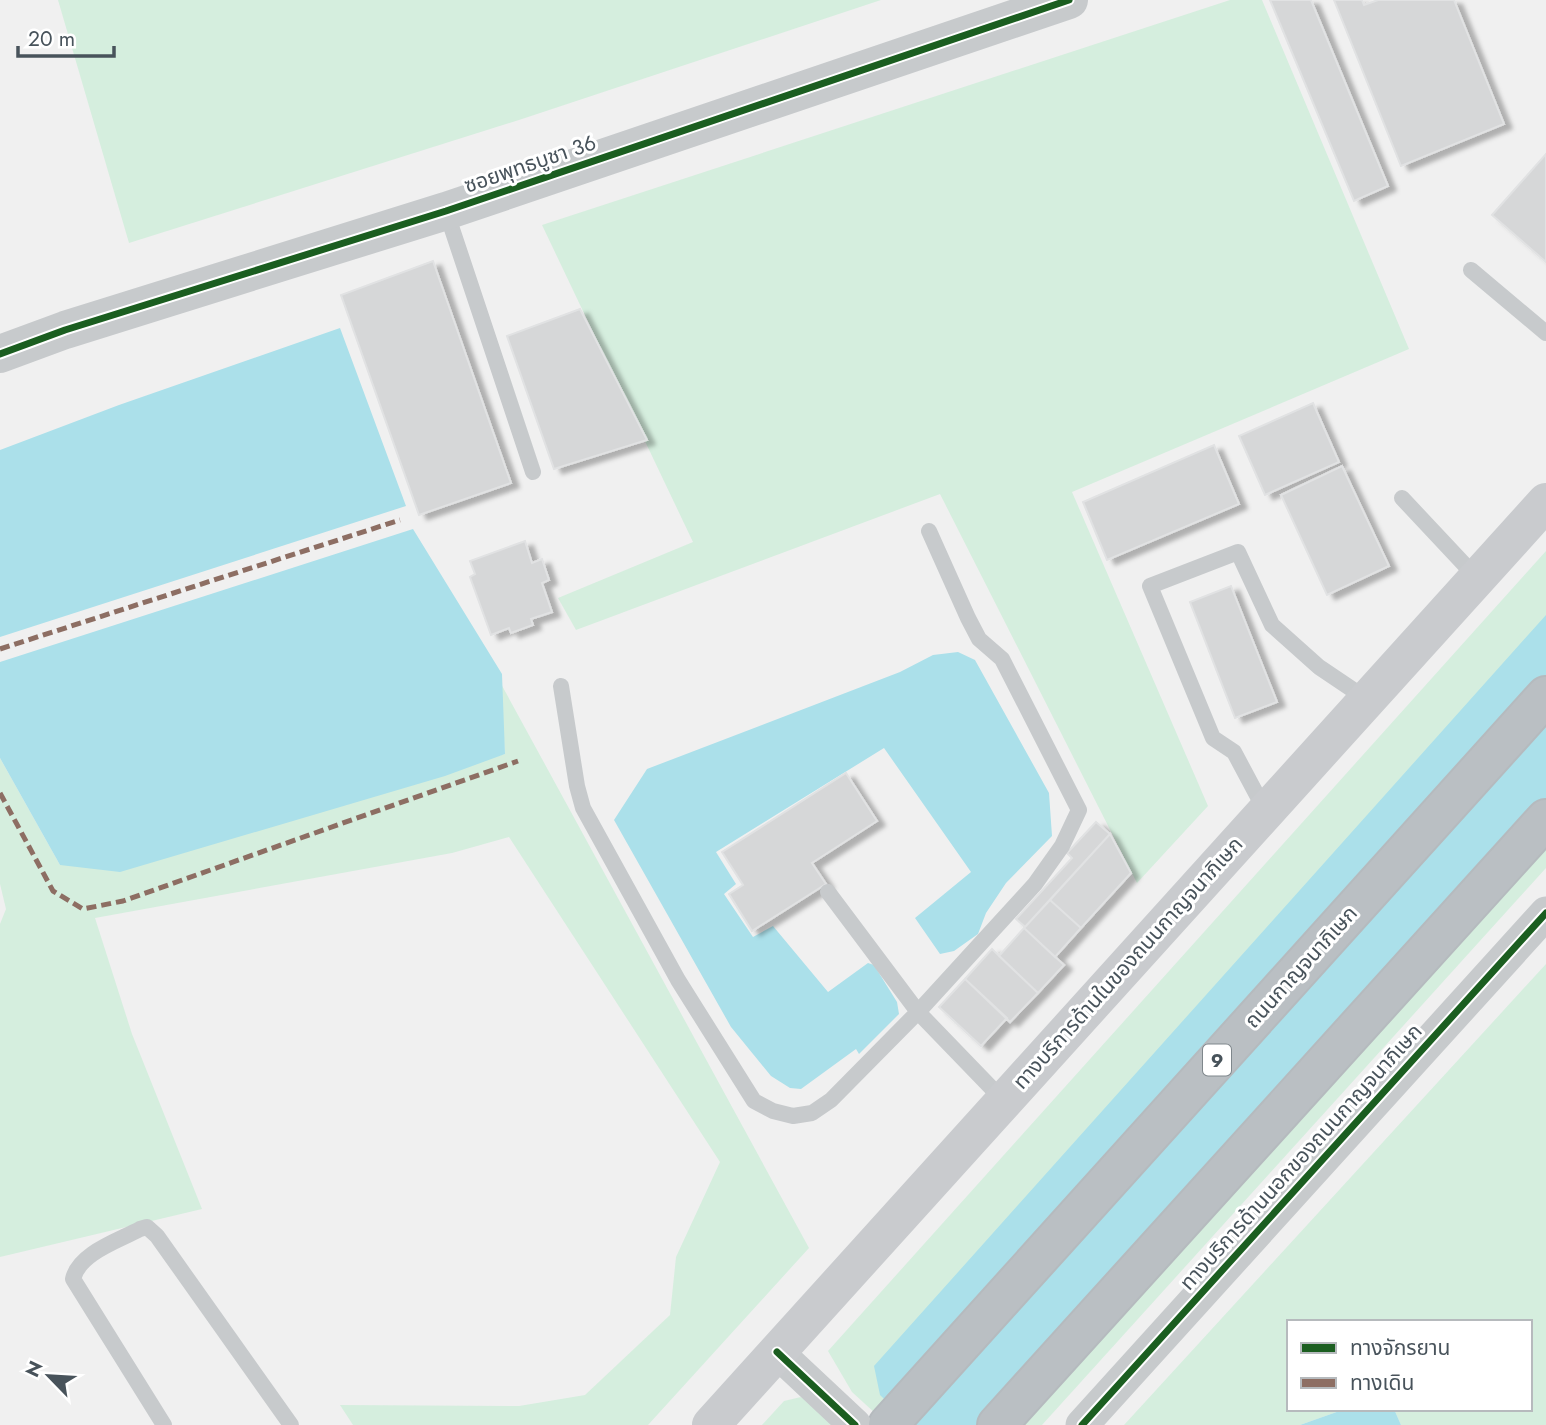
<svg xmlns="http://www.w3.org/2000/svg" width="1546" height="1425" font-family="Jost,'Noto Sans Thai',sans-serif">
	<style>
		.green { fill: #d5eede }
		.water { fill: #abe0ea }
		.building { fill: #d6d7d8; stroke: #e1e2e3; stroke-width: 2; filter: url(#shadow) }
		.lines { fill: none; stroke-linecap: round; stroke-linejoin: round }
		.motorway-casing { stroke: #b5babe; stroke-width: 42 }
		.service { stroke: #c7cacc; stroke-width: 16 }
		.minor { stroke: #c7cacc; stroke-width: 33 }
		.tertiary { stroke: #c7cacc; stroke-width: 38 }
		.secondary { stroke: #c9cbce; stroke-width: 38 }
		.motorway { stroke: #babfc3; stroke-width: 38 }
		.quiet { stroke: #8d6e63; stroke-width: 5; stroke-dasharray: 10 5; stroke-linecap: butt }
		.cycleway-casing { stroke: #fff; stroke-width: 11 }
		.cycleway { stroke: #1b5e20; stroke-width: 7 }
		.labels { text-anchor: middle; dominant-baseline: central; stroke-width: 6; stroke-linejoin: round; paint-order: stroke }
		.shield { fill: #fff; stroke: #7f878c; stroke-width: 2 }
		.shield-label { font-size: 19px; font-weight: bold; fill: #48535b }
		.street-label { font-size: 21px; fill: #48535b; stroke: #fff }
	</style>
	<defs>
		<filter id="shadow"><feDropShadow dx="8" dy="4.5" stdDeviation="2" flood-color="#0004"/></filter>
	</defs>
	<rect width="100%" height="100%" fill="#f0f0f0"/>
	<path class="green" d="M58,0H881L522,119L129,243Z
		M1230,0H1262L1409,349L1072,492L1208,806L1137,883L940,494L576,630L558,598L693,542L542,225Z
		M1546,551V868L1042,1425H888L852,1392L828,1351Z
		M500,682L809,1248L648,1425H353L340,1405L519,1406L585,1395L670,1315L676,1257L720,1162L509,837L452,853L95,918L132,1034L202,1209L0,1257V924L6,909L0,884V758L60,865L505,754Z
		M1546,964V1425H1401L1394,1409H1530V1322H1289V1409H1345L1300,1425H1124Z
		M801,1397L836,1421L839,1425H762L784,1401Z"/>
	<path class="water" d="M340,328L406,506L0,637V450L119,405Z
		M413,529L502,674L505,754L445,776L120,872L60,865L0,758V662Z
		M1546,615V844L1022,1425H911L880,1395L874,1366Z
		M958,652L975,660L1049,793L1052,836L1006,883L986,913L978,934L954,951L940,954L915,918L971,872L884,748L716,852L736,884L724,894L753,937L773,926L828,992L868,963L874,965L897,1002L899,1014L859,1054L856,1049L801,1089L790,1088L771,1076L731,1027L614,820L647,769L900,672L933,655Z
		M1345,1409H1394L1401,1425H1300Z"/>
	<path class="building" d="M1270,0H1311L1388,186L1354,201Z
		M1334,0H1362L1364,5L1378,0H1454L1504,124L1401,166Z
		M1546,154V262L1492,215Z
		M433,261L511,483L419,515L341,295Z
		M580,309L647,440L554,469L507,336Z
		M1313,403L1339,462L1265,495L1239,436Z
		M1214,445L1239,504L1107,560L1083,502Z
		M1342,466L1389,566L1327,595L1281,495Z
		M525,541L532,563L542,559L549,580L542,583L552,612L531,619L533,625L511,633L509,628L491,635L470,577L475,574L470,561Z
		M1231,586L1277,702L1235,718L1190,602Z
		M846,773L877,821L812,863L826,884L752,931L729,894L743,885L722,852Z
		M1096,822L1110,834L1025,927L1016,919L1072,858L1067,853Z
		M1110,834L1131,873L1081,928L1050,900Z
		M1050,900L1081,928L1055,957L1024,928Z
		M1024,928L1064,965L1038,993L999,956Z
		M992,949L1038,993L1010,1022L965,979Z
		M965,979L1007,1018L981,1046L939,1007Z"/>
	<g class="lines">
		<defs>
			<path id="motorway" d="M888,1425L1546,696
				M997,1425L1546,819"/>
		</defs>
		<use href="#motorway" class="motorway-casing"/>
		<path class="service" d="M446,211L533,472
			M1471,270L1546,333
			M1402,498L1477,578
			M561,686L577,786L583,808L678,980L754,1101L773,1111L793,1116L812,1113L831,1100L918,1012L1035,884L1062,846L1079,810L1002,659L979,639L968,618L929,531
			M1266,812L1234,752L1213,738L1150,586L1238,552L1272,625L1319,667L1368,700
			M828,892L918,1012L1004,1101
			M164,1425L73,1279C79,1253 118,1241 140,1229L147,1227L157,1236L291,1425"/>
		<path class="minor" d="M777,1352L855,1425
			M1082,1425L1546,913"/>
		<path class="tertiary" d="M0,354L65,330L446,211L1069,0"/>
		<path class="secondary" d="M711,1425L1546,502"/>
		<use href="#motorway" class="motorway"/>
		<path class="quiet" d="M0,649L400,520
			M0,793L53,891L83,909L123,901L518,761"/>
		<defs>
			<path id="cycleway" d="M0,354L65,330L446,211L1069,0
				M777,1352L855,1425
				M1082,1425L1546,913"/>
		</defs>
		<use href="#cycleway" class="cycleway-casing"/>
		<use href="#cycleway" class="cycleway"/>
	</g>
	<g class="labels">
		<rect class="shield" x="1203" y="1044.5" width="28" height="31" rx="5"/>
		<g class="shield-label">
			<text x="1217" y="1060">9</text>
		</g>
		<g class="street-label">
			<text transform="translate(530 164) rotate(-19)">ซอยพุทธบูชา 36</text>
			<text transform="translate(1128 963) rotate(-48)">ทางบริการด้านในของถนนกาญจนาภิเษก</text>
			<text transform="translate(1301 967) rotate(-48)">ถนนกาญจนาภิเษก</text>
			<text transform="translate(1301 1157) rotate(-48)">ทางบริการด้านนอกของถนนกาญจนาภิเษก</text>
		</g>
	</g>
	<rect x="1287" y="1320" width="245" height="91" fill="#ffffff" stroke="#b6babd" stroke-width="2"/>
	<rect x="1301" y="1343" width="35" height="10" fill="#1b5e20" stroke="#b6babd" stroke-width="2"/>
	<text x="1350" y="1355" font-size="21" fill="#48535b">ทางจักรยาน</text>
	<rect x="1301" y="1378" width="35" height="10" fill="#8d6e63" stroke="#b6babd" stroke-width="2"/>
	<text x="1350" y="1390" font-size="21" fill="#48535b">ทางเดิน</text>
	<g transform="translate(49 1376) rotate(295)" stroke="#ffffff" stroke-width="5" paint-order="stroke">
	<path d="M0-5L12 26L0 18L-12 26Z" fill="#48535b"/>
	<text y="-10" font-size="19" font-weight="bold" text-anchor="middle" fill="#48535b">N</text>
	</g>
	<path d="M18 46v10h96v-10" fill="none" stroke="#48535b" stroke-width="3.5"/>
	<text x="28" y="46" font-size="21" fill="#48535b" stroke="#ffffff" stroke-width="5" paint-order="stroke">20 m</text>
</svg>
